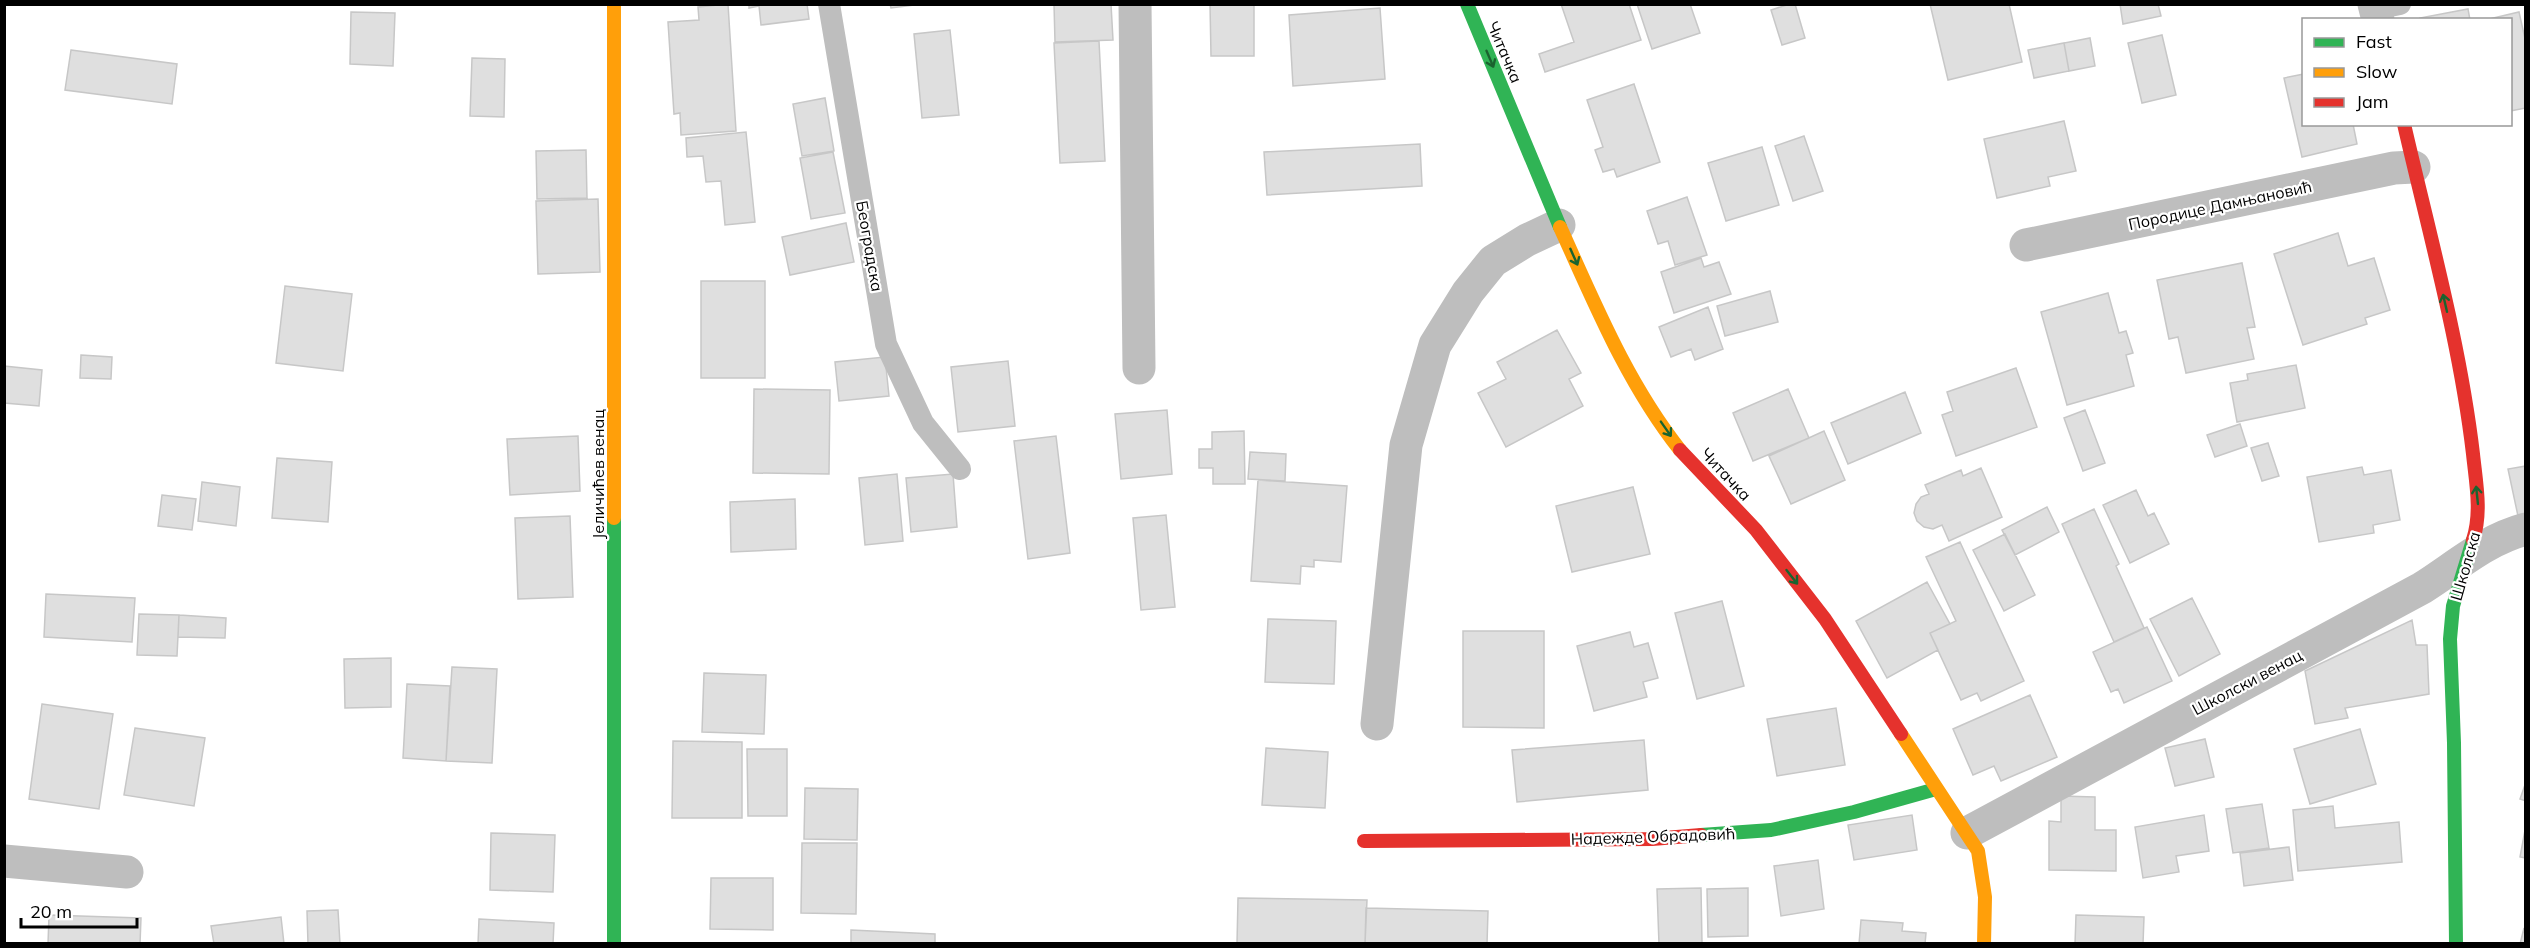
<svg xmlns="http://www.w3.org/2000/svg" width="2530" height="948" font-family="Mulish,sans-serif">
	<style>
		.building { fill: #dfdfdf; stroke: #c7c7c7; stroke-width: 1.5 }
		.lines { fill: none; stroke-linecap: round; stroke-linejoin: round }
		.lane { stroke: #bebebe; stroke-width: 22 }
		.street { stroke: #bebebe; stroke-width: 33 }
		.fast { stroke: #30b455; stroke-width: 14 }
		.slow { stroke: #ff9f0a; stroke-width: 14 }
		.jam { stroke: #e5322d; stroke-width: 14 }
		.oneway { stroke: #1a632f }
		.labels { text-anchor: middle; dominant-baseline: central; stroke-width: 4.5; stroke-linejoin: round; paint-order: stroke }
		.street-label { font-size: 16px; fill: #000; stroke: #fff }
	</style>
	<rect width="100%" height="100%" fill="#fff"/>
	<path class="building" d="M728,4L736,131L681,135L680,113L674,114L668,22L699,20L698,7Z
		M749,4H807L809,19L761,25L759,6L749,8Z
		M890,4H922L891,8Z
		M1054,4H1111L1113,40L1055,42Z
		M1210,4H1254V56H1211Z
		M1561,4H1629L1641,40L1545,72L1539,54L1574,42Z
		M1637,4H1690L1700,33L1652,49Z
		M1790,4H1795L1805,38L1782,45L1771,10Z
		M1930,4H2009L2022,62L1948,80Z
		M2120,4H2158L2161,16L2123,24Z
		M1380,8L1385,79L1293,86L1289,15Z
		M2468,9L2470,20H2421L2420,18Z
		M351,12L395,13L393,66L350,64Z
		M2519,12L2526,43V108L2510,111V20H2485Z
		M950,30L959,115L922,118L914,34Z
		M2162,35L2176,95L2142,103L2128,43Z
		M2090,38L2095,66L2069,71L2064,43Z
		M1099,41L1105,161L1060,163L1054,43Z
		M2064,43L2069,71L2034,78L2028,50Z
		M71,50L177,64L172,104L65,90Z
		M472,58L505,59L504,117L470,116Z
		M2304,74V124H2353L2357,144L2302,157L2284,78Z
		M1634,84L1660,162L1617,177L1614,169L1603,172L1595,150L1603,147L1587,100Z
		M825,98L834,151L802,156L793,104Z
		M2064,121L2076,171L2048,177L2050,186L1997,198L1984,139Z
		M746,132L755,222L725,225L721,181L706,182L703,156L687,157L686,138Z
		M1804,136L1823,191L1793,201L1775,146Z
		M1420,144L1422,186L1267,195L1264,152Z
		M1762,147L1779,205L1726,221L1708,163Z
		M586,150L587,198L537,199L536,151Z
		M833,152L845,213L811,219L800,158Z
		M1687,197L1707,255L1675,265L1668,241L1658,244L1647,211Z
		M598,199L600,272L538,274L536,201Z
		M846,223L854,262L790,275L782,237Z
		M2338,233L2348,266L2374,258L2390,310L2365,318L2367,324L2303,345L2274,254Z
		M1701,258L1704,267L1719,262L1731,294L1674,313L1661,272Z
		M2242,263L2255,327L2247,328L2254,359L2186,373L2178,337L2169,339L2157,280Z
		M701,281H765V378H701Z
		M285,286L352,294L343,371L276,363Z
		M1770,291L1778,322L1725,336L1717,306Z
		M2108,293L2119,333L2126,331L2133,353L2126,355L2134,386L2067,405L2041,312Z
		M1708,307L1723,349L1695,360L1691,349L1671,357L1659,327Z
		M1557,330L1581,373L1569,379L1583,406L1506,447L1478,393L1506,379L1497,362Z
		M81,355L112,357L111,379L80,378Z
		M885,357L889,396L839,401L835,362Z
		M1008,361L1015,426L958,432L951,367Z
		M2296,365L2305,408L2237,422L2230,383L2248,380L2247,374Z
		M4,366L42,370L39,406L4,403Z
		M2016,368L2037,427L1956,456L1942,415L1953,411L1947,392Z
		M754,389L830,390L829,474L753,473Z
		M1788,389L1809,438L1753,461L1733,413Z
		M1905,392L1921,433L1848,464L1831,423Z
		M1167,410L1172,474L1121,479L1115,414Z
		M2085,410L2105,463L2083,471L2064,418Z
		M2240,424L2247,446L2215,457L2207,435Z
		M1244,431L1245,484H1213V468H1199V449H1212V432Z
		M1824,431L1845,480L1791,504L1769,456Z
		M578,436L580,491L510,495L507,439Z
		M1056,436L1070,553L1028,559L1014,441Z
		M2268,443L2279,476L2262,481L2251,448Z
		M1250,452L1286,454L1285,481L1248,479Z
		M277,458L332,462L328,522L272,518Z
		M2526,466V514L2518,516L2508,469Z
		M2362,467L2364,475L2391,470L2400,520L2373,525L2374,533L2319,542L2307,477Z
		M1981,468L2002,517L1949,541L1942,525L1933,529L1924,527L1917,521L1914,513L1916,504L1921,497L1929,494L1925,485L1961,470L1963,476Z
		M897,474L903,541L865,545L859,478Z
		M953,474L957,527L911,532L906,478Z
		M1258,480L1347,486L1341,562L1314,560V567L1301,566L1300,584L1251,581Z
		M202,482L240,487L236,526L198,521Z
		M1633,487L1650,554L1572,572L1556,506Z
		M2136,490L2148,516L2154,513L2169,544L2130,563L2103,505Z
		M162,495L196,499L192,530L158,526Z
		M795,499L796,549L731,552L730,502Z
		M2047,507L2059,532L2015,555L2002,530Z
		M2094,509L2119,564L2116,566L2144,628L2114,642L2062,524Z
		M1166,515L1175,607L1141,610L1133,518Z
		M570,516L573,597L518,599L515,518Z
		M2005,534L2035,595L2004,611L1973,550Z
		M1960,542L2024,681L1981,701L1977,693L1961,700L1930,633L1956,621L1926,557Z
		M1927,582L1950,624L1930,633L1938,650L1887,678L1856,621Z
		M46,594L135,598L132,642L44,637Z
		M2192,598L2220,654L2179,676L2150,619Z
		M1722,601L1744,686L1697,699L1675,613Z
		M139,614L179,615L177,656L137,655Z
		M179,615L226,618L225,638L178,637Z
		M1268,619L1336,621L1334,684L1265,682Z
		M2412,620L2416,645H2427L2429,694L2345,708L2348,718L2315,724L2305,671Z
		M2147,627L2172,681L2124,703L2118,689L2111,692L2093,652Z
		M1463,631H1544V728L1463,727Z
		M1630,632L1634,647L1648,643L1658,678L1643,682L1647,697L1594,711L1577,646Z
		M391,658V707L345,708L344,659Z
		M452,667L497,669L492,763L446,761Z
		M704,673L766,675L764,734L702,732Z
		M407,684L450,686L446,761L403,758Z
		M2030,695L2057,757L2001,781L1994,766L1973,775L1953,729Z
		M42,704L113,714L99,809L29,799Z
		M1836,708L1845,765L1777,776L1767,719Z
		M135,728L205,738L194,806L124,795Z
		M2360,729L2376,784L2310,804L2294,749Z
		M2205,739L2214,777L2175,786L2165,748Z
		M1644,740L1648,790L1517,802L1512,750Z
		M673,741L742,742V818H672Z
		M1266,748L1328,752L1325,808L1262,805Z
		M747,749H787V816H748Z
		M2526,782V801L2520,799Z
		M805,788L858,789L857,840L804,839Z
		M2061,796L2095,797V830H2116V871L2049,870V821L2061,822Z
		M2262,804L2269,848L2233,853L2226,809Z
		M2333,806L2335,828L2399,822L2402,862L2298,871L2293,810Z
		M1912,815L1917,850L1854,860L1848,825Z
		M2204,815L2209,851L2176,856L2179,872L2143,878L2135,827Z
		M2526,825V858L2520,857Z
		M491,833L555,835L553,892L490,890Z
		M802,843H857L856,914L801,913Z
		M2289,847L2293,880L2244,886L2240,853Z
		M1818,860L1824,909L1781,916L1774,866Z
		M711,878H773V930L710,929Z
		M1701,888L1702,943L1659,944L1657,889Z
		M1748,888V936L1708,937L1707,889Z
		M1238,898L1367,900L1365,944H1237Z
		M1366,908L1488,911L1487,944H1365Z
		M338,910L340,944H308L307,911Z
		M49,915L141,918L140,944H48Z
		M2076,915L2144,917L2143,944H2075Z
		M281,917L284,944H214L211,926Z
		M479,919L554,923L553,944H478Z
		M1861,920L1903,923L1902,931L1926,933L1925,944H1859Z
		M2524,928L2526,944H2520Z
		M851,930L935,934V944H851Z"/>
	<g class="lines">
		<path class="lane" d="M829,4L886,344L923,423L960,469
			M2375,9L2400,4"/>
		<path class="street" d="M1135,4L1139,368
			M2374,4L2378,20
			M2026,245L2394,168L2414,167
			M1377,724L1406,445L1435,345L1468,292L1493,261L1527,240L1559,225
			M1967,833L2422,588C2457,566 2485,540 2526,529
			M4,861L127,872"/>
		<path class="fast" d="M1467,4L1560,227
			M614,518V944
			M1701,835L1771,830L1854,812L1936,789
			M2456,944L2454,743L2450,639L2453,606L2473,540"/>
		<path class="slow" d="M614,4V518
			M1560,227C1595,304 1627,383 1680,450
			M1901,734L1978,851L1985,897L1984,944"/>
		<path class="jam" d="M2404,124C2429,233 2460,343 2473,454C2476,483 2482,512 2473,540
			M1680,450L1756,530L1825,619L1901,734
			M1364,841L1652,839L1701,835"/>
	</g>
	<defs><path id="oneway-shaft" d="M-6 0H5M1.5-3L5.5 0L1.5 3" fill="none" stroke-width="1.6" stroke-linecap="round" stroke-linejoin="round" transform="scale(1.5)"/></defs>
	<g class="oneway">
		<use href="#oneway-shaft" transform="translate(1490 59) rotate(67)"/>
		<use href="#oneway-shaft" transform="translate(1574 257) rotate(66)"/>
		<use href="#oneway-shaft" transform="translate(2445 303) rotate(-103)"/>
		<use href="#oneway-shaft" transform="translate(1666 429) rotate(55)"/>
		<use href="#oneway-shaft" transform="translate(2477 495) rotate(-96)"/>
		<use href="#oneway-shaft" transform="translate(1792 577) rotate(52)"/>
	</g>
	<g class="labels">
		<g class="street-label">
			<text transform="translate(1505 52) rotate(67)">Читачка</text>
			<text transform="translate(2220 205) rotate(-12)">Породице Дамњановић</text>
			<text transform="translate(870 246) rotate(80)">Београдска</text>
			<text transform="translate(598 474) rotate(-90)">Јеличићев венац</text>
			<text transform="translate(1726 474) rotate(47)">Читачка</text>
			<text transform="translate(2465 566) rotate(-74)">Школска</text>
			<text transform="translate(2247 682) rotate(-28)">Школски венац</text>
			<text transform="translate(1653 836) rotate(-2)">Надежде Обрадовић</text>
		</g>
	</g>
	<rect width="2530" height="948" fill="none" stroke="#000000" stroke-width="12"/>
	<rect x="2302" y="18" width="210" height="108" fill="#ffffff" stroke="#999999" stroke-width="1.5"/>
	<rect x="2314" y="38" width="30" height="9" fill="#30b455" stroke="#999999" stroke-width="1.5"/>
	<text x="2356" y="48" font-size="18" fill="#000000">Fast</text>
	<rect x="2314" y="68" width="30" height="9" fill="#ff9f0a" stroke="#999999" stroke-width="1.5"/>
	<text x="2356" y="78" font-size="18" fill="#000000">Slow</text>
	<rect x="2314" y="98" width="30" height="9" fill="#e5322d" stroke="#999999" stroke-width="1.5"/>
	<text x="2356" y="108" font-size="18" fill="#000000">Jam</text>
	<path d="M21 918v9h116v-9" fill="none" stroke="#000000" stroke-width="3"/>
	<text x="30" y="918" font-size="18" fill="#000000" stroke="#ffffff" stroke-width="4.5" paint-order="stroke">20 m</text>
</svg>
